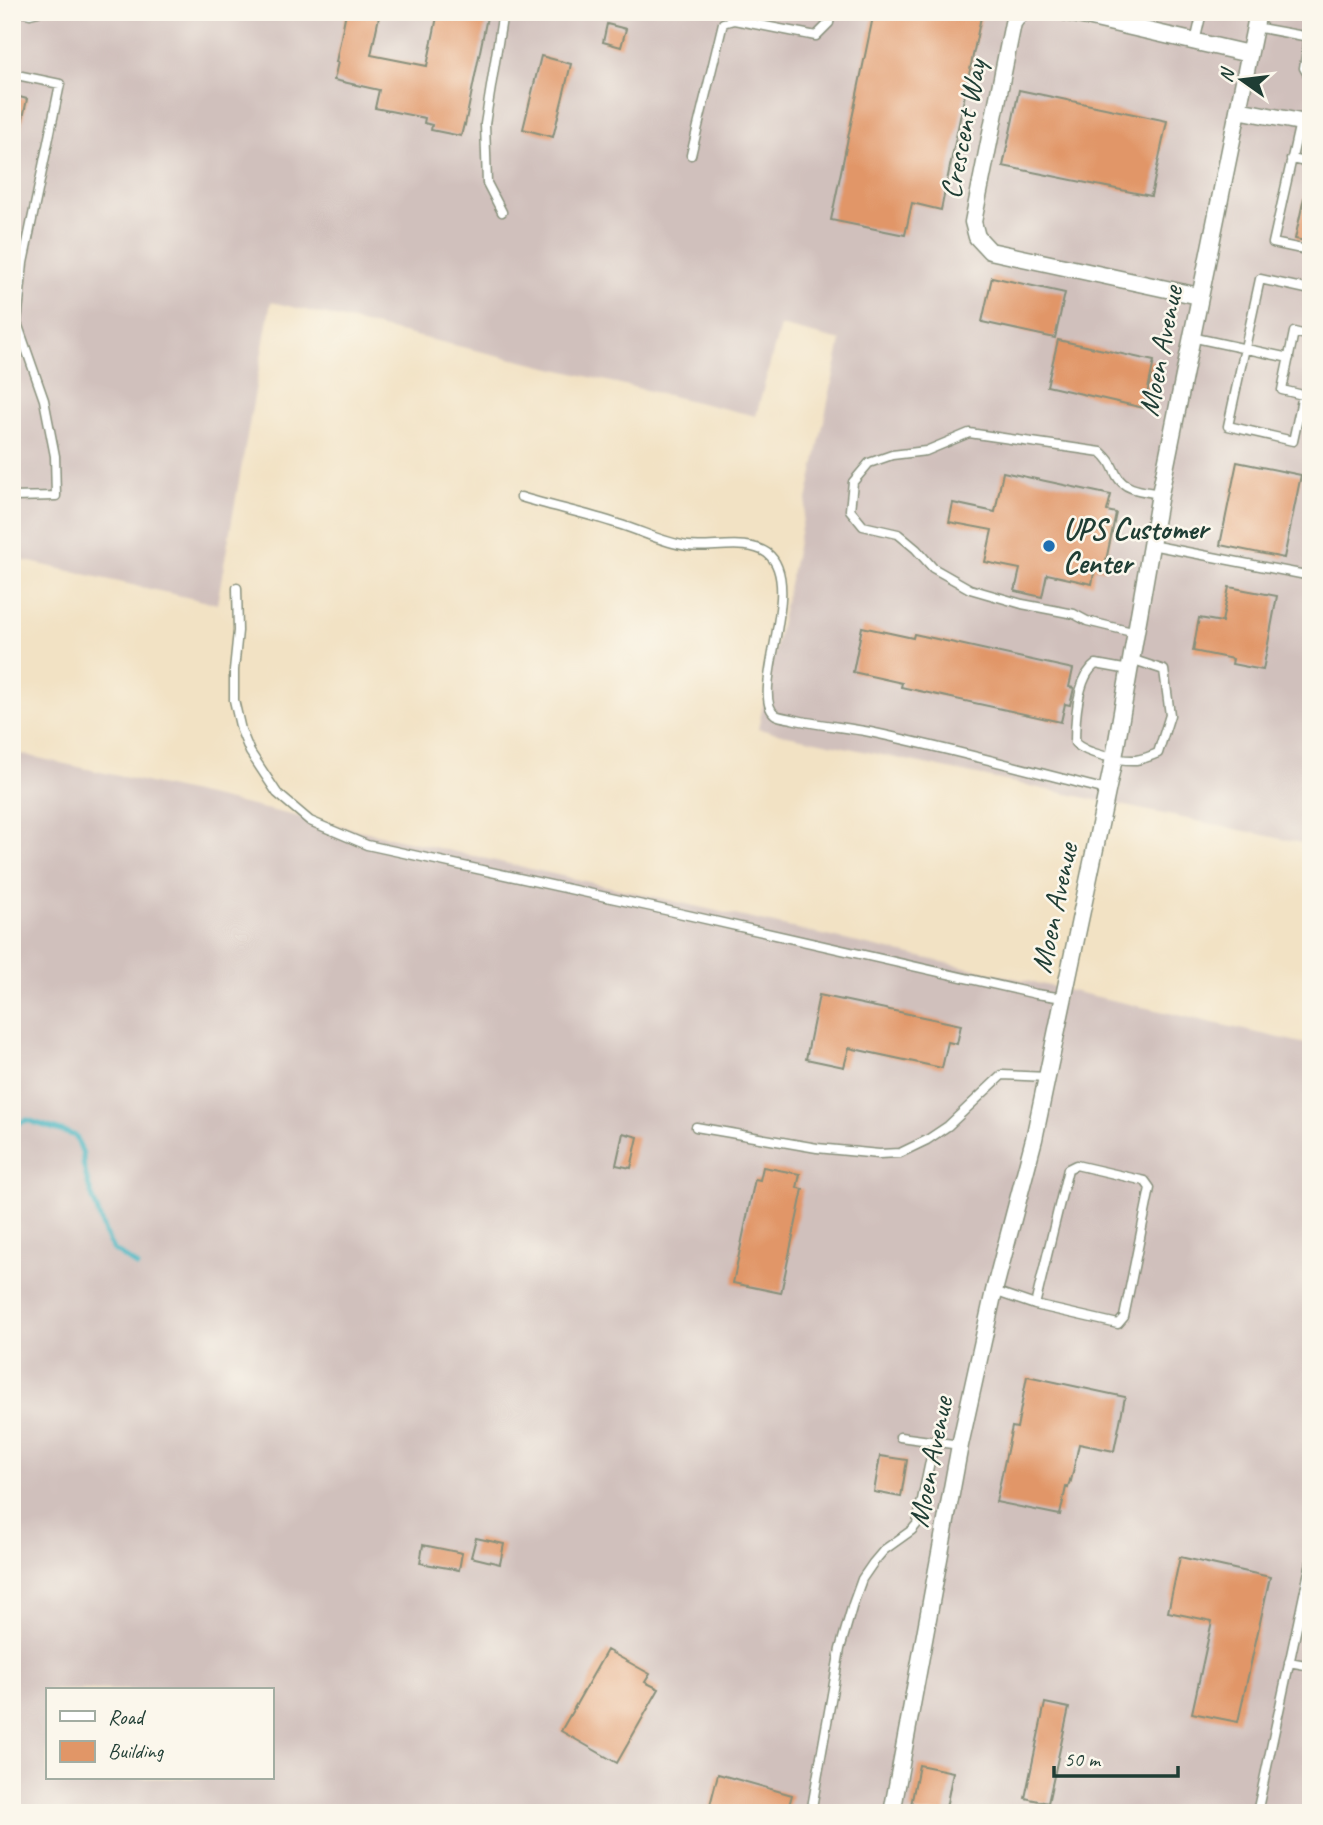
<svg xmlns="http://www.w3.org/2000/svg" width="1323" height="1825" font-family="Caveat,sans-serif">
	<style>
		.industrial { fill: #d0c0bc; fill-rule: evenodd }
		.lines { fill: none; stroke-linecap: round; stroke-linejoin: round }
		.stream { stroke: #48b6c2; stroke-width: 5 }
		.building { fill: #e19667 }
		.service-casing { stroke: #88907c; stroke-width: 11 }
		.minor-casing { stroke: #88907c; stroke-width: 19 }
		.service { stroke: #fff; stroke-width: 8 }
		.minor { stroke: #fff; stroke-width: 16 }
		.poi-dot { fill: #1f6fb2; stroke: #fbf7ec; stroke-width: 2.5 }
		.labels { text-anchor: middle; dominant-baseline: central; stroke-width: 5; stroke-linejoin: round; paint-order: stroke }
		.street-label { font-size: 30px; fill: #1f3d34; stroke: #fbf7ec }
		.poi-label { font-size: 30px; font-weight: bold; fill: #1f3d34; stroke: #fbf7ec; text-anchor: start }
	</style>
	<rect width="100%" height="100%" fill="#fbf7ec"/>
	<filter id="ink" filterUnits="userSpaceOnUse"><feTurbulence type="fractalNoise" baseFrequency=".0143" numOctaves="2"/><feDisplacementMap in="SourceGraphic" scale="14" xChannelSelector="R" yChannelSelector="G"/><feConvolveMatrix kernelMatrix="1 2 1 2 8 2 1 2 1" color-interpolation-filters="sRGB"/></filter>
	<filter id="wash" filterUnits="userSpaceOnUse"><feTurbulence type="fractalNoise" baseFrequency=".00686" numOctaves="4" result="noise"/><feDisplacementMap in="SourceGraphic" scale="28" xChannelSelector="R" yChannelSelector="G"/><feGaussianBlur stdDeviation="1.57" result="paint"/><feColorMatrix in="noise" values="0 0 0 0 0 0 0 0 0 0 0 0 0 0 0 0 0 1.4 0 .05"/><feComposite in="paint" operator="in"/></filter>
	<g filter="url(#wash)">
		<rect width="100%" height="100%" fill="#f2e2c4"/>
		<path class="industrial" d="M12,12H1311V845L758,729L841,341L780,326L756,416L271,302L217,604L12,558Z
			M12,752L1311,1045V1813H12ZM47,1690H271V1778H47Z"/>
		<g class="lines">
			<path class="stream" d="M12,1126L27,1120L76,1136L83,1154V1163L88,1184L107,1239L114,1250L137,1266"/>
		</g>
		<g id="blocks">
			<path class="building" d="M346,12H380L371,55L427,66L438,12H465L487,17L465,125L464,124L461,136L431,130L432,125L424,123L425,118L375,108L379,90L334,80L338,62H336Z
				M874,12H982L941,210L912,203L905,235L831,220Z
				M607,24L626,29L621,47L603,42Z
				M541,56L571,64L553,137L523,129Z
				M1019,90L1167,121L1151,196L1003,166Z
				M12,95L27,99L18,142L12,141Z
				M1305,193L1311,194V242L1295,239Z
				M992,277L1065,293L1055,338L982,322Z
				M1058,340L1154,361L1144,408L1047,386Z
				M1237,462L1301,475L1284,558L1220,545Z
				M1003,472L1111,495L1107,511L1116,513L1104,570L1095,568L1092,584L1047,574L1042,597L1015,591L1020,569L985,562L992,530L949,522L953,503L995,512Z
				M1229,587L1277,596L1263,670L1232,664L1233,659L1193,651L1199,618L1222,622Z
				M862,627L913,638L914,634L1073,669L1069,687L1074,688L1070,705L1065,704L1061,722L901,687L902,683L853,672Z
				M819,995L961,1025L957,1044L948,1042L942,1068L849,1048L844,1067L806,1059Z
				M623,1133L638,1137L631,1168L616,1165Z
				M763,1167L800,1174L797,1188L803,1189L781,1293L733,1283L755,1179L760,1180Z
				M1027,1376L1125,1397L1114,1451L1079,1444L1071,1481L1070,1480L1068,1488L1066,1487L1060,1515L996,1502L1012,1427L1017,1428Z
				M880,1456L907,1460L901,1497L874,1492Z
				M476,1538L504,1544L500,1564L471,1557Z
				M423,1545L462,1553L459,1570L420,1563Z
				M1180,1557L1270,1577L1238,1722L1192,1713L1212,1621L1168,1612Z
				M607,1650L650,1674L645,1682L659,1689L617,1763L561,1731Z
				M1045,1703L1069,1708L1048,1803L1025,1798Z
				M919,1765L953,1772L945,1813H922L910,1810Z
				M718,1774L792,1795L787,1813H708Z"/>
		</g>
	</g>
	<g filter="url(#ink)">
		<use href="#blocks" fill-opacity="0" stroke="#88907c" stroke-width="2"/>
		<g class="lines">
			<defs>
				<path id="service" d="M21,12L30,14L38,12
					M1255,27L1309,37L1304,68L1311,80
					M1195,42L1202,12
					M12,74L60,84L23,263
					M1300,122L1273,243L1311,251
					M691,155L723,23L734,20L816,36L829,23L831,12
					M1291,159L1311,163
					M502,212L487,183L485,124L503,12
					M12,261L23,263L17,323L44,400L55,456L56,496L12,497
					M1311,290L1260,279L1228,426L1293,441L1303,395L1282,390L1294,332L1310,336L1311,332
					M1191,337L1289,358
					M521,497C553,507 586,513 618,524C642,531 663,543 688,546C711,549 748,539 767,553C807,583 747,697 776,715C780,717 787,718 792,719C817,725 844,727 870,732C950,749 1028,770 1107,790
					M1151,545L1311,576
					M237,588L238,631L234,670V700L241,730L250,752L277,793L310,821L367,845L652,907L1036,994L1064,998
					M1136,633L1087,621L1074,614L1022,604L970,589L933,568L916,549L898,534L863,526L850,510L853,482L869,463L892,455L926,451L969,433L1101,452C1112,462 1111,465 1117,476C1125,491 1145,491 1160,494
					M1129,670L1096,664C1077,677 1075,721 1075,743C1087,754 1120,761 1136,760C1143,759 1151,756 1158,753L1170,715L1164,670L1131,659
					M696,1127L817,1148L879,1154L900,1153L927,1140L948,1126L1002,1075L1047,1077
					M994,1291L1035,1305L1118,1324L1124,1317L1150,1188L1145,1181L1076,1165L1068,1169L1035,1305
					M900,1437L960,1445
					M1289,1662L1311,1666
					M811,1813L840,1649L853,1604L862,1579L873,1563L884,1550L912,1530L917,1524L934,1442
					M1257,1813L1311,1562"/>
				<path id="minor" d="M1021,12L1013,23L973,222L977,237L990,251L1199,296
					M1065,12L1249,54
					M1238,110L1311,124
					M892,1813L960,1445L994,1291L1034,1139L1114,758L1160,494L1258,12"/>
			</defs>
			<use href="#service" class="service-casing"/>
			<use href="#minor" class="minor-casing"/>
			<use href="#service" class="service"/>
			<use href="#minor" class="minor"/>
		</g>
	</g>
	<circle class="poi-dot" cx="1049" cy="546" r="7"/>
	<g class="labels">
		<g class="street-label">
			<text transform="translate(963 129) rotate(-79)">Crescent Way</text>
			<text transform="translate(1160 351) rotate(-79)">Moen Avenue</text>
			<text transform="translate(1054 908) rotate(-78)">Moen Avenue</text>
			<text transform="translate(930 1462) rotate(-79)">Moen Avenue</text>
		</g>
		<g class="poi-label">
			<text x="1063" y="529">UPS Customer<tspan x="1063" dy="34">Center</tspan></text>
		</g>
	</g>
	<rect width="1323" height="1825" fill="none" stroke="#fbf7ec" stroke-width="42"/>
	<rect x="46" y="1688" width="228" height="91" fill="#fbf7ec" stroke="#a3ada2" stroke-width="2"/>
	<rect x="60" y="1711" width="35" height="10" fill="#ffffff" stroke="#a3ada2" stroke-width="2"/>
	<text x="108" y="1724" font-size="21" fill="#1f3d34">Road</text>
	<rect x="60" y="1741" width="35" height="21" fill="#e19667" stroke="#a3ada2" stroke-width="2"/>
	<text x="108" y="1758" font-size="21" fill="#1f3d34">Building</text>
	<g transform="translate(1242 80) rotate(284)" stroke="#fbf7ec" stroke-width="5" paint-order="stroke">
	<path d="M0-5L12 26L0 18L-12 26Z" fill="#1f3d34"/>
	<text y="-10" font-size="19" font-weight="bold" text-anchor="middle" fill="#1f3d34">N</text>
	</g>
	<path d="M1054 1766v10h124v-10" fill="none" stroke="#1f3d34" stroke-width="3.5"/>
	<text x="1064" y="1766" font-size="21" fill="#1f3d34" stroke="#fbf7ec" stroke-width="5" paint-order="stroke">50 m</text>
</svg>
